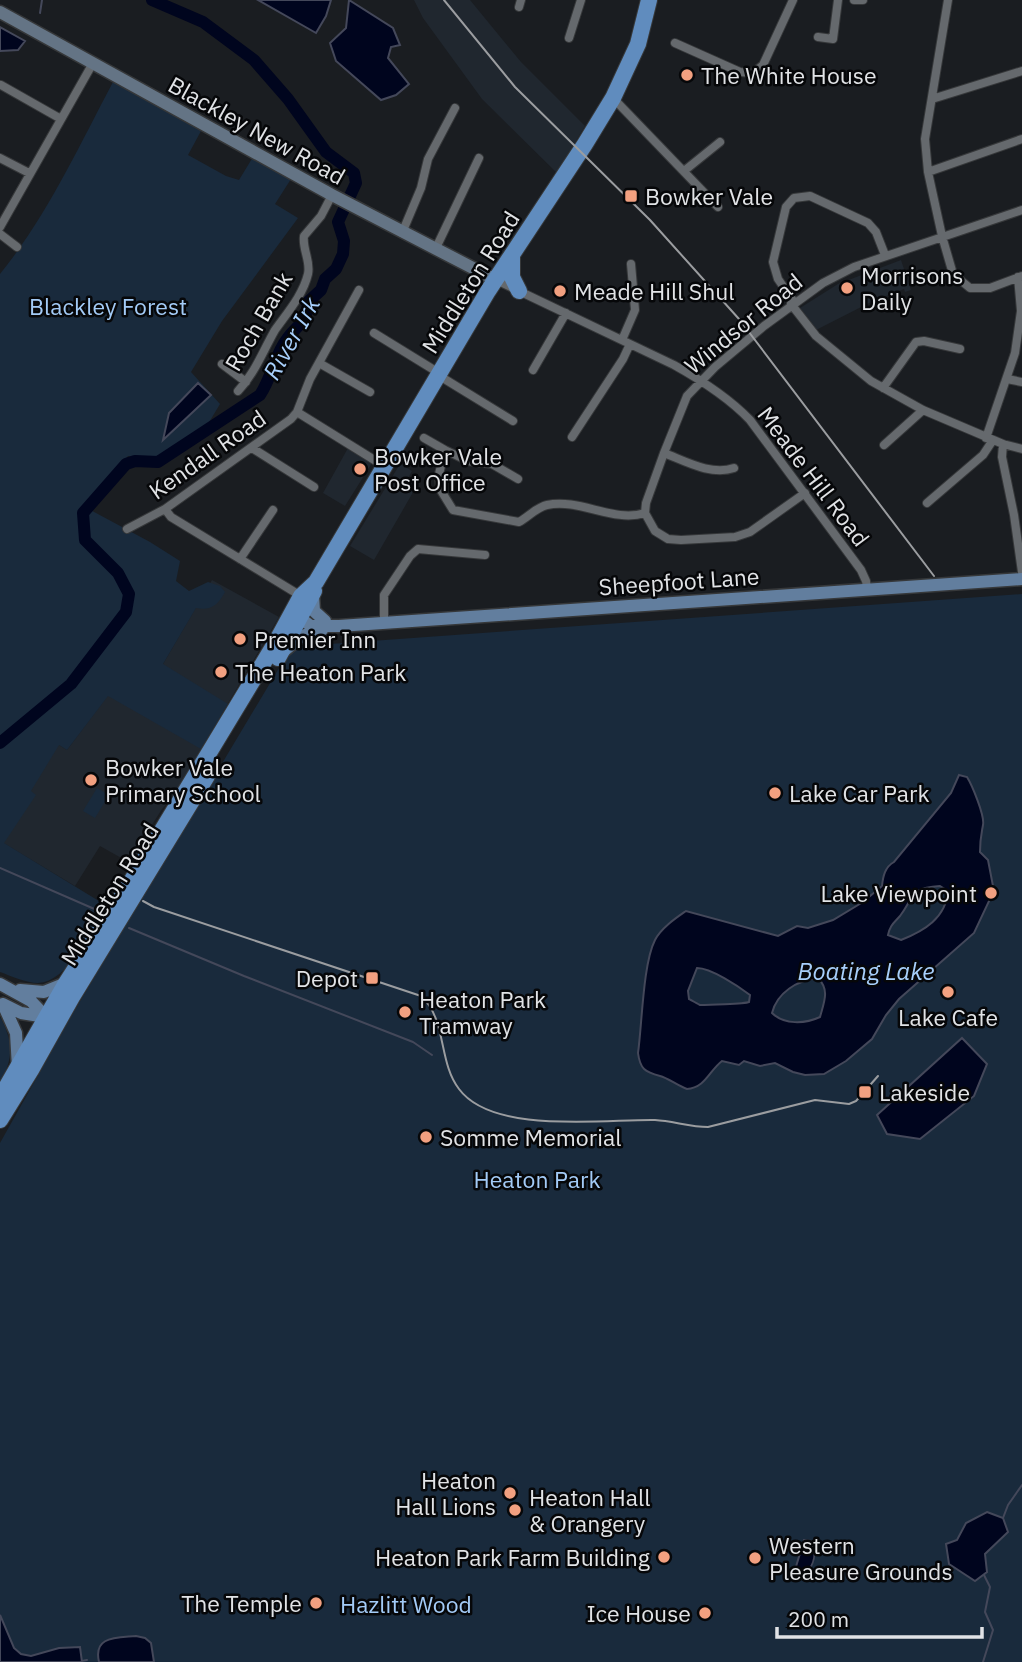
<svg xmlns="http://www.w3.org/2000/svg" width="1022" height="1662" font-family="'IBM Plex Sans',sans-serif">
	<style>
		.built { fill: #20272f }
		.green { fill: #192a3c }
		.water { fill: #00051e; stroke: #44485a; stroke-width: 2; fill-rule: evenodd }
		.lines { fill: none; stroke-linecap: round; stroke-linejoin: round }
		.stream { stroke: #44485a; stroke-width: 2 }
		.river { stroke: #00051e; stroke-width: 12 }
		.street-casing { stroke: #36383a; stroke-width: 10 }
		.secondary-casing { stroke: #36383a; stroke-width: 15 }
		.primary-casing { stroke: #36383a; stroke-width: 15 }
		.highway-casing { stroke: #36383a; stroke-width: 18 }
		.street { stroke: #65696d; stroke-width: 8 }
		.secondary { stroke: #647485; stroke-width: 12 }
		.primary { stroke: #627e9e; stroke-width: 12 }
		.highway { stroke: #608cbe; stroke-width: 16 }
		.tram { stroke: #9b9da0; stroke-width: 2 }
		.poi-dot { fill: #f2a080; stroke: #060709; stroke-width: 2.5 }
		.labels { text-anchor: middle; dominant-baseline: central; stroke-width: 5; stroke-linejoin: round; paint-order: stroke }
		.poi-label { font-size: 23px; fill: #e1e3e6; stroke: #060709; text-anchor: start }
		.street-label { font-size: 23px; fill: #e1e3e6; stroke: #060709 }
		.park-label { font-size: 23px; fill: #a3cbf7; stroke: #060709 }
		.water-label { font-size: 24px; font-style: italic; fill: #a7cffb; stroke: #060709 }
	</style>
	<rect width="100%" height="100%" fill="#1a1d21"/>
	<path class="built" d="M414,0H470L521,62L585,126L557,173L482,99L423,18Z
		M901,260L911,290L905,292L904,289L873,301L816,330L800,308L838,284Z
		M348,448L372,463L345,506L323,493Z
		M400,464L412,471L406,482L414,487L412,494L374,560L350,546Z
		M212,580L279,617L172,798L162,809L148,831L132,864L100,846L75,886L0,841L25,723L67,750L138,655L163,664Z"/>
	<path class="green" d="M113,82L201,131L188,155L226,176L239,180L253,157L291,179L275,204L298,218L222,321L191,372L220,404L208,424L153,460L128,456L83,506L150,542L180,561L176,581L189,591L208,582L220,586L225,592C218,605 211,611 196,608L163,664L228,704L201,749L108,696L67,750L59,745L31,791L36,795L4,843L107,906C92,930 68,982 38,983C26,983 11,976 0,972V274C47,216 78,148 113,82Z
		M1022,594V1662H0V1143L73,1013L285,658L296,647L302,646Z
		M97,788L109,795L95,818L83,811Z
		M0,1017C13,1040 14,1059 0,1082Z"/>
	<path class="water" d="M258,0H331L326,16L316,33Z
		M349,0L393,28L400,45L391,47L388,58L409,84L396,95L381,100L336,61L330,43L346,28Z
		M0,27L25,41L18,50L0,51Z
		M198,383L211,395L163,440L169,413Z
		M959,775L967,777C972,785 985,816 983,825C981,836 980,839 980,852L988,860L993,886L990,899L974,933L899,999L886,1015L872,1039L846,1061L824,1074L805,1075L793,1072L775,1063L760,1066L744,1061L739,1065L722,1061C709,1071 705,1088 687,1089C678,1086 668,1078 660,1076C645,1072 640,1069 638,1053C642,1025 643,963 655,940C661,928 676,918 686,911L778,936L797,926L808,928L833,920L863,902L882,886C883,876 885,867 894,862L951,793ZM940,886L948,891C946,918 924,931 901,940L888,935C890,925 894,923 900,916C915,896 909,888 940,886ZM697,968C711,968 738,986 750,995L749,1002C745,1004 705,1005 700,1005C698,1004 691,1000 689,999L688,991ZM818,978C830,990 824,1002 820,1017C805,1024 784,1025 772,1013C777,993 797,980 818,978Z
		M962,1038L987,1064L974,1096L920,1139L887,1134L877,1115Z
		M987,1512L1003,1518L1008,1532L985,1554L987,1572L975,1581L949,1564L946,1544L957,1540L966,1523Z
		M804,1540L811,1541C817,1553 815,1563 806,1574L800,1575L795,1570Z
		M0,1615L14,1648L21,1654L31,1656L59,1648L80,1647L82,1662H0Z
		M136,1636L145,1638L151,1643L154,1662H99C93,1636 116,1638 136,1636Z"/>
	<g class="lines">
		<path class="stream" d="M40,13L42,0
			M0,868L99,911
			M129,928L244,976L413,1042L432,1055
			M1003,1518L1008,1505L1022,1485
			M82,1661L87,1660
			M983,1662L993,1630L985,1612L990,1587L984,1575"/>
		<path class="river" d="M0,743L71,684L126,612L129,594L118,573L85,540L83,513L126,464L135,461L158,462L260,395C272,377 275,354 287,339C298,323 307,324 308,302L321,290L325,279L336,269L343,254L344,241L338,222L356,183L354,173L326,152L288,99L254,60L203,22L152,0"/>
		<defs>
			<path id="street" d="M854,0H863
				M948,0L925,139L928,172L942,236L953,274L970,288H990L1022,276
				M519,7L521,0
				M818,37L833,39L838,0
				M569,38L581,0
				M675,43L740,72L753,73L763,65L793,0
				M1,85L61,119
				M613,98L718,207
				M932,99L1022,71
				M0,158L29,173
				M684,171L720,142
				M928,172L1022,139
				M0,227L93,63
				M402,233L421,188L428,159L455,108
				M0,234L17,247
				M435,250L479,158
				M496,280L674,365C701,380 729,398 750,420L861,570L866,581L867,588
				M794,302L778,279L773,262L786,207L794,198L810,196L868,223L876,232L885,255
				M791,304L816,336L871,381L923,410L1003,444L1022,449
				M374,333L439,373
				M622,340L635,310L631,264
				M319,363L370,392
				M222,364L246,382
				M533,370L566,313
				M438,375L513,421
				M1007,379L1022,382
				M883,388L916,342L924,341L960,349
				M238,391C255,373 263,351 275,330C287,313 303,295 308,274C311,261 302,249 304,236L321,216L332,195
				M297,412L384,466
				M572,437L623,359L630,344
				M424,438L445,450
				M986,438L1015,353L1021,311L1018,277
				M1003,444L1002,457L1014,515L1022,572
				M884,445L923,410
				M252,448L314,487
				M664,453C685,461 711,476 734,468
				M518,479L492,464L468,461L445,450L439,474L440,489L453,510L519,522C528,517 537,507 547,505C580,498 613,523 645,513
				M805,493L750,532L735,537L681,540L668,539L655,531L645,513L646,503L664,453L687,396L715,367L764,326L823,283L854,267L1022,210
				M927,503L983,455L993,440
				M165,509L171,517L301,596
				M127,529L165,509L291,419L297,412L310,379L359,290
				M240,559L273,510
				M384,623V595L410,556L418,549L485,555"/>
			<path id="secondary" d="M0,12L332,195L496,280"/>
			<path id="primary" d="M313,595L314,611L325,621
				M300,618L311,626H339L1022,579
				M284,651L302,636L322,630
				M0,984L31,1001L46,1017
				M20,990L44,992L66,983
				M3,1004L16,1033L18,1068
				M3,1004L21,1013L46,1017"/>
			<path id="highway" d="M512,257V277L519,291
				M278,658L314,591
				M0,1098L66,983L129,885L276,642L301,596L316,582L488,291L585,144L613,98L638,44L649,0
				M0,1120L31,1070L72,997L207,776"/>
		</defs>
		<use href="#street" class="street-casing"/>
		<use href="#secondary" class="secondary-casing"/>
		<use href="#primary" class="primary-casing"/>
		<use href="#highway" class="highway-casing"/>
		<use href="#street" class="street"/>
		<use href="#secondary" class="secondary"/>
		<use href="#primary" class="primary"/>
		<use href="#highway" class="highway"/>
		<path class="tram" d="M444,0L515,87L650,220L739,319L934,576
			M143,901L154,907L421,996C447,1019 438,1062 459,1089C493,1135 605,1119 655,1120C673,1121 690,1127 708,1127L815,1100L849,1104L856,1101L878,1076"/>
	</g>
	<g class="poi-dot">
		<circle cx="687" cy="75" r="7"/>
		<rect x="624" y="189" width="14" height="14" rx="3.5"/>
		<circle cx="847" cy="288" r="7"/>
		<circle cx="560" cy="291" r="7"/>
		<circle cx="360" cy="469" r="7"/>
		<circle cx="240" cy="639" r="7"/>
		<circle cx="221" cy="672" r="7"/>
		<circle cx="91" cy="780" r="7"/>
		<circle cx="775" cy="793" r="7"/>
		<circle cx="991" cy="893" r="7"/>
		<rect x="365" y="971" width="14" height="14" rx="3.5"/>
		<circle cx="948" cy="992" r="7"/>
		<circle cx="405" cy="1012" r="7"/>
		<rect x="858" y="1085" width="14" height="14" rx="3.5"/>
		<circle cx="426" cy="1137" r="7"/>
		<circle cx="510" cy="1493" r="7"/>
		<circle cx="515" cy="1510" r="7"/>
		<circle cx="664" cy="1557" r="7"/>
		<circle cx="755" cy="1558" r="7"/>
		<circle cx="316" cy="1603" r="7"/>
		<circle cx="705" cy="1613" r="7"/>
	</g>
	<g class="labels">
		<g class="poi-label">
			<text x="701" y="75">The White House</text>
			<text x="645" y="196">Bowker Vale</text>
			<text x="861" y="275">Morrisons<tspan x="861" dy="26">Daily</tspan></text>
			<text x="574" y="291">Meade Hill Shul</text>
			<text x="374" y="456">Bowker Vale<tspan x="374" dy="26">Post Office</tspan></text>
			<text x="254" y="639">Premier Inn</text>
			<text x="235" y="672">The Heaton Park</text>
			<text x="105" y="767">Bowker Vale<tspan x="105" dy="26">Primary School</tspan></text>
			<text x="789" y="793">Lake Car Park</text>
			<text x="977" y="893" text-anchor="end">Lake Viewpoint</text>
			<text x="358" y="978" text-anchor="end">Depot</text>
			<text x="419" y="999">Heaton Park<tspan x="419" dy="26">Tramway</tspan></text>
			<text x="948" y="1017" text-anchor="middle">Lake Cafe</text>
			<text x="879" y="1092">Lakeside</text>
			<text x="440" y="1137">Somme Memorial</text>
			<text x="496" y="1480" text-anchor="end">Heaton<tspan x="496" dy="26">Hall Lions</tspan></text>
			<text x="529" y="1497">Heaton Hall<tspan x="529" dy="26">&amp; Orangery</tspan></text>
			<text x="769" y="1545">Western<tspan x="769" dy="26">Pleasure Grounds</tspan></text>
			<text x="650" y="1557" text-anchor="end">Heaton Park Farm Building</text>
			<text x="302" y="1603" text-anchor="end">The Temple</text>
			<text x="691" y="1613" text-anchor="end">Ice House</text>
		</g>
		<g class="street-label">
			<text transform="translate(257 130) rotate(29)">Blackley New Road</text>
			<text transform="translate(470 282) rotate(-58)">Middleton Road</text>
			<text transform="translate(258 321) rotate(-60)">Roch Bank</text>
			<text transform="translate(743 323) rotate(-39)">Windsor Road</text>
			<text transform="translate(207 454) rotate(-35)">Kendall Road</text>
			<text transform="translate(814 476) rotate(53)">Meade Hill Road</text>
			<text transform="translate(679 581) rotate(-4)">Sheepfoot Lane</text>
			<text transform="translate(109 894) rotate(-58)">Middleton Road</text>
		</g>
		<g class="park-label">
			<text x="108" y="306">Blackley Forest</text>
			<text x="537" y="1179">Heaton Park</text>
			<text x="406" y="1604">Hazlitt Wood</text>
		</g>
		<g class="water-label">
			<text transform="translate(291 338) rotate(-61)">River Irk</text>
			<text x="866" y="971">Boating Lake</text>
		</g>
	</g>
	<path d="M777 1627v10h205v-10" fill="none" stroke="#e1e3e6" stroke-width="3.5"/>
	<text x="788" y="1627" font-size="21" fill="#e1e3e6" stroke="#060709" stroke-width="5" paint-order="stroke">200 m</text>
</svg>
